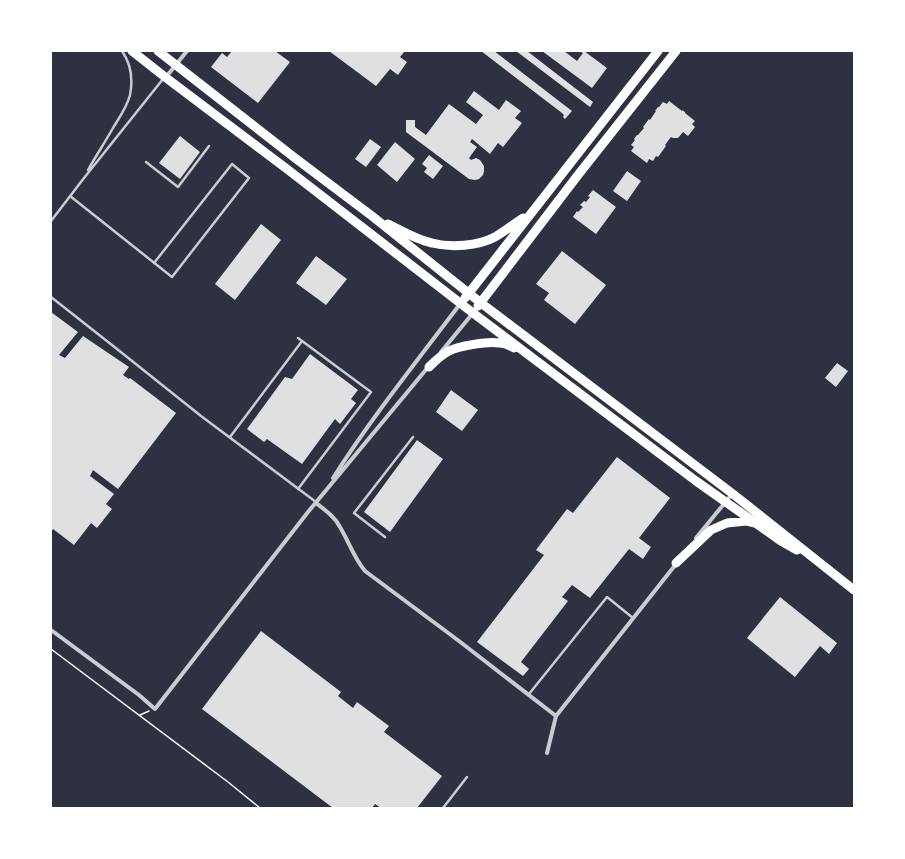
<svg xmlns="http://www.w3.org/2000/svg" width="905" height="859" font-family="'DM Sans',sans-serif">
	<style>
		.building { fill: #e0e0e3 }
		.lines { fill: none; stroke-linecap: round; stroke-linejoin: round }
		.path { stroke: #fff; stroke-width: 1.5 }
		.service { stroke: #caccd0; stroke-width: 2.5 }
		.minor { stroke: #caccd0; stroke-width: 4 }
		.primary { stroke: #fff; stroke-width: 9 }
	</style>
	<rect width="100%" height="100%" fill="#2d3142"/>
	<path class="building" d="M232,51H275L290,62L258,103L211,67L222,53L227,57Z
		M329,51H405L400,57L407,62L398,75L390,69L376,86Z
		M481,51H494L572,111L565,119L563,117L564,115L562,113Z
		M516,51H527L593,102L590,107Z
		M542,51H564L577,61L583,53L579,51H584L607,68L592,88Z
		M474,91L499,110L506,100L521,111L515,118L522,123L503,147L498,143L490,154L472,139L470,142L477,147L469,158L471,160L476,158L480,160L484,166V171L483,175L479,179L475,180L469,179L406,132V120H415V127L426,135L449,104L476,124L483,115L466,102Z
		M669,101L682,111V110L685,112V113L695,121L692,124L695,127L688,136L683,132L678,138H673L671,137L665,145L666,146L658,157L656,156L653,161L649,159L647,163L631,151L634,147L631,145L635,140L634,139L637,135H638L644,128L643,127L649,119L650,120L656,111H655L658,107H659L663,102L667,104Z
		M180,136L200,152L180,179L159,163Z
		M370,139L381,147L366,167L355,159Z
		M395,142L415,159L397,182L377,165Z
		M429,155L443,166L433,179L424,172L427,168L422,164Z
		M627,171L641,181L627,201L613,191Z
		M593,190L616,207L596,234L573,217L577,211L578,212L583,207L580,205L584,201L586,202L590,197L588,196Z
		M261,224L281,240L235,300L215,284Z
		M562,251L606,285L575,324L544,300L549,293L536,284Z
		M316,256L347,279L326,305L296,283Z
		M51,312L78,332L59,355L65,358L83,336L129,367L123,375L129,379L130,378L176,413L118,489L93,470L90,476L114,494L106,504L112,509L97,528L91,523L74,545L53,529L51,532Z
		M310,354L358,390L351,399L356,403L340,424L335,419L302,464L267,439L264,442L247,429L285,377L292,379Z
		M837,363L848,371L836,387L825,378Z
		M451,390L478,410L462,431L436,412Z
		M417,440L443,459L390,532L364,512Z
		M617,457L670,498L639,538L651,547L643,559L629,549L590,598L572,585L562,597L568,601L521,662L529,669L523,676L477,642L544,555L536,550L567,509L573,513Z
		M780,597L837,643L829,654L820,646L795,677L747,638Z
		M261,631L341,692L338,696L353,708L357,702L389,726L384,732L442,776L417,808H381L375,804L372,808H333L202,709Z"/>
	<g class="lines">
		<path class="path" d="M51,649L228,782L260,808
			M140,715L149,711"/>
		<path class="service" d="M146,162L178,187L209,146
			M88,170C96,156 105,142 113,128C119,118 127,107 130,95C133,80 131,64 122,51
			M70,196L172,277L249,178L232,164L154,263
			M51,221L84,178L163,79
			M51,297L117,349L201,416L316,502
			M230,437L302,341
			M298,489L371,392L298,338
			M385,537L354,513L413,437
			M529,694L607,597L633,618
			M443,808L467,777"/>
		<path class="minor" d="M166,77L187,51
			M441,352L473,313
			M333,478C372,417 417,361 460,304
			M316,503C325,510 335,517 340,527C349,542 354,558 365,571L459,641L556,716
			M696,538L732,494
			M51,630L139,695L155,709L308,512L429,366
			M547,753L556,716L676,564"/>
		<path class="primary" d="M132,51L165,77L287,169L473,313L696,481L781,541L797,550
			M158,51L295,158L372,216L481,303L733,494L854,590
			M388,224C402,231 417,240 432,243C451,248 478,246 495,237C505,231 514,224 523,218
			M465,298L658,51
			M478,306L578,175L676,51
			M429,367C435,361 441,355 449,351C458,346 489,341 499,343C504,343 509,345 514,348
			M676,563L711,530L727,523L746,521L754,523"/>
	</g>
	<rect width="905" height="859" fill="none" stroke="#ffffff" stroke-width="104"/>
</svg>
